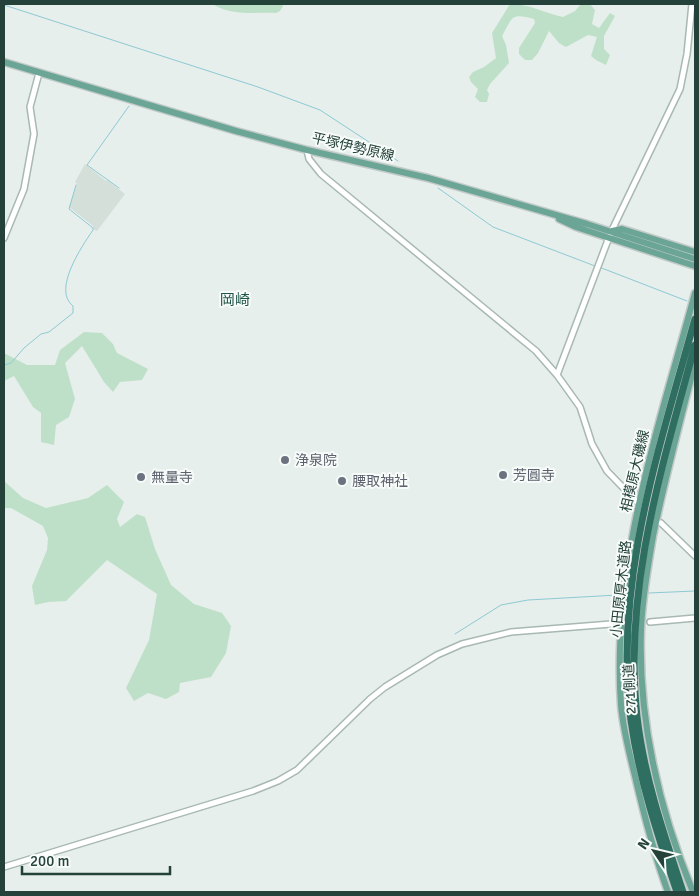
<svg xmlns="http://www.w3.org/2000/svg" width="699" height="896" font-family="Signika,'Noto Sans JP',sans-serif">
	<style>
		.built { fill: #d4dfda }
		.green { fill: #bfe0c8 }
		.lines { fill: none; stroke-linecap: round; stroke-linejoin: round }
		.stream { stroke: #8ec9d4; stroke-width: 1 }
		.tertiary-casing { stroke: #a8b8b2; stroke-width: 8 }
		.primary-casing { stroke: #c2cac8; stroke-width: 9 }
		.motorway-casing { stroke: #c2cac8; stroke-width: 9 }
		.tertiary { stroke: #fff; stroke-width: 5 }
		.primary { stroke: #6aa596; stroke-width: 6 }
		.motorway { stroke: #2f6f62; stroke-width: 7 }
		.worship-dot { fill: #6b7280; stroke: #f7fbf9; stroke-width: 2 }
		.labels { text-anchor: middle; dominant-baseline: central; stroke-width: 4; stroke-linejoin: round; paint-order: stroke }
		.street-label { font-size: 14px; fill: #24423a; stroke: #f7fbf9 }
		.worship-label { font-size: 14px; fill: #5b616d; stroke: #f7fbf9; text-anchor: start }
		.neighbourhood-label { font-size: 15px; fill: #1f5548; stroke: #f7fbf9 }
	</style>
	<rect width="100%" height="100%" fill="#e6efeb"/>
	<path class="built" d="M85,164L106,181L107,180L125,194L97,231L93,229V226L69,207L77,184L75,182Z"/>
	<path class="green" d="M216,4H282L283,6L280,11L276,13C256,12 232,16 214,5Z
		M510,4C530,4 544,13 563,17L575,11L581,4H590L595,10L592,24L599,28L610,13L615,16L604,36V49L610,55L606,65L596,60L591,56L597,37L588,35L566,47L559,43L549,31L538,53L532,60H525L519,54V48L535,23L534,19C511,13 513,16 502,36L506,45L509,63L490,84L487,90L489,94L487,102H480L475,97L478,89L471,82L469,77L473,72L484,67L496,58L492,33Z
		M84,332L102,333L113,344L117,353L148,369L142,380L120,382L113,392L104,382L82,346L65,363L75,399L69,417L56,425L54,445L41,442V413L33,407L14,376L4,381V353L27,365H55L60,350Z
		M4,481L23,498L46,508L88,498L107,485L124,502L117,519L120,527L137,514L145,517L155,549L171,585L194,604L222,613L231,626L226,653L211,677L180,683L179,692L166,699L148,693L134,701L126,688L149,640L157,594L107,560L66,601L48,602L35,605L32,586L47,550L48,538L43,526L11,508H4Z"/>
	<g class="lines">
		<path class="stream" d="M4,5L258,87L320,110L398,161
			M119,188L87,165L129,106
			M438,188L493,227L595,266
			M599,267L687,301
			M4,365L11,363L24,348L41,334L49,332L73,313V306C52,290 82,246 93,230V228L69,209L76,185
			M649,593L695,591
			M455,634L501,605L528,600L618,595"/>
		<defs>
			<path id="tertiary" d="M307,150L309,159L321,174L536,351L557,375L580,407L592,444L607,471L636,501
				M4,238L24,189L34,134L30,107L39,73
				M557,375L611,232L680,89L687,54L692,4
				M661,523L695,556
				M650,622L695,618
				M4,867L253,791L278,781L297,770L370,699L385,687L437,655L462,644L511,632L611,624"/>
			<path id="primary" d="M4,62L236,131L307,150L428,178L587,224L695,259
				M559,219L576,227L695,266
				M612,231L622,229L695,252
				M668,892C654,854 644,815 635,776C629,752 623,729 621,705C611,563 659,427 695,293
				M693,892C659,809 638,720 641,630C642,598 648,567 653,536C665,478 680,421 695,363"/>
			<path id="motorway" d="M677,892C658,836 639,779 631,720C613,584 659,449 695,319
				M683,892C664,835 644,777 637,717C623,589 662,467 695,345"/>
		</defs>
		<use href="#tertiary" class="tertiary-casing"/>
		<use href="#primary" class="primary-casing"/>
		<use href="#motorway" class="motorway-casing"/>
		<use href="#tertiary" class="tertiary"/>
		<use href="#primary" class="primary"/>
		<use href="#motorway" class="motorway"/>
	</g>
	<g class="worship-dot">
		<circle cx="285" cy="460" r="5"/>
		<circle cx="503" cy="475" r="5"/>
		<circle cx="141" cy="477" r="5"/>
		<circle cx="342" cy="481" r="5"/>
	</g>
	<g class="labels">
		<g class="street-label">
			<text transform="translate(353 147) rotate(13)">平塚伊勢原線</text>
			<text transform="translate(635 471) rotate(-77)">相模原大磯線</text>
			<text transform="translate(621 589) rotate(-84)">小田原厚木道路</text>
			<text transform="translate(630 689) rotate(-93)">271側道</text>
		</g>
		<g class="worship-label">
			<text x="295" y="460">浄泉院</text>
			<text x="513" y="475">芳圓寺</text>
			<text x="151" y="477">無量寺</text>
			<text x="352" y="481">腰取神社</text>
		</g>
		<g class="neighbourhood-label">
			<text x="235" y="300">岡崎</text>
		</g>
	</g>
	<rect width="699" height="896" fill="none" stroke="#24423a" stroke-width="10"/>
	<g transform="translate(654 851) rotate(305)" stroke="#f7fbf9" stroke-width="4" paint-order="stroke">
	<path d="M0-4L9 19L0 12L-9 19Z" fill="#24423a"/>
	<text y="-8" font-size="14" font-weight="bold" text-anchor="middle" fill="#24423a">N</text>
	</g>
	<path d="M22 866v8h148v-8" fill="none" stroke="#24423a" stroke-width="2.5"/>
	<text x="30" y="866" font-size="15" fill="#24423a" stroke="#f7fbf9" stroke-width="4" paint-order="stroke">200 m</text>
</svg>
